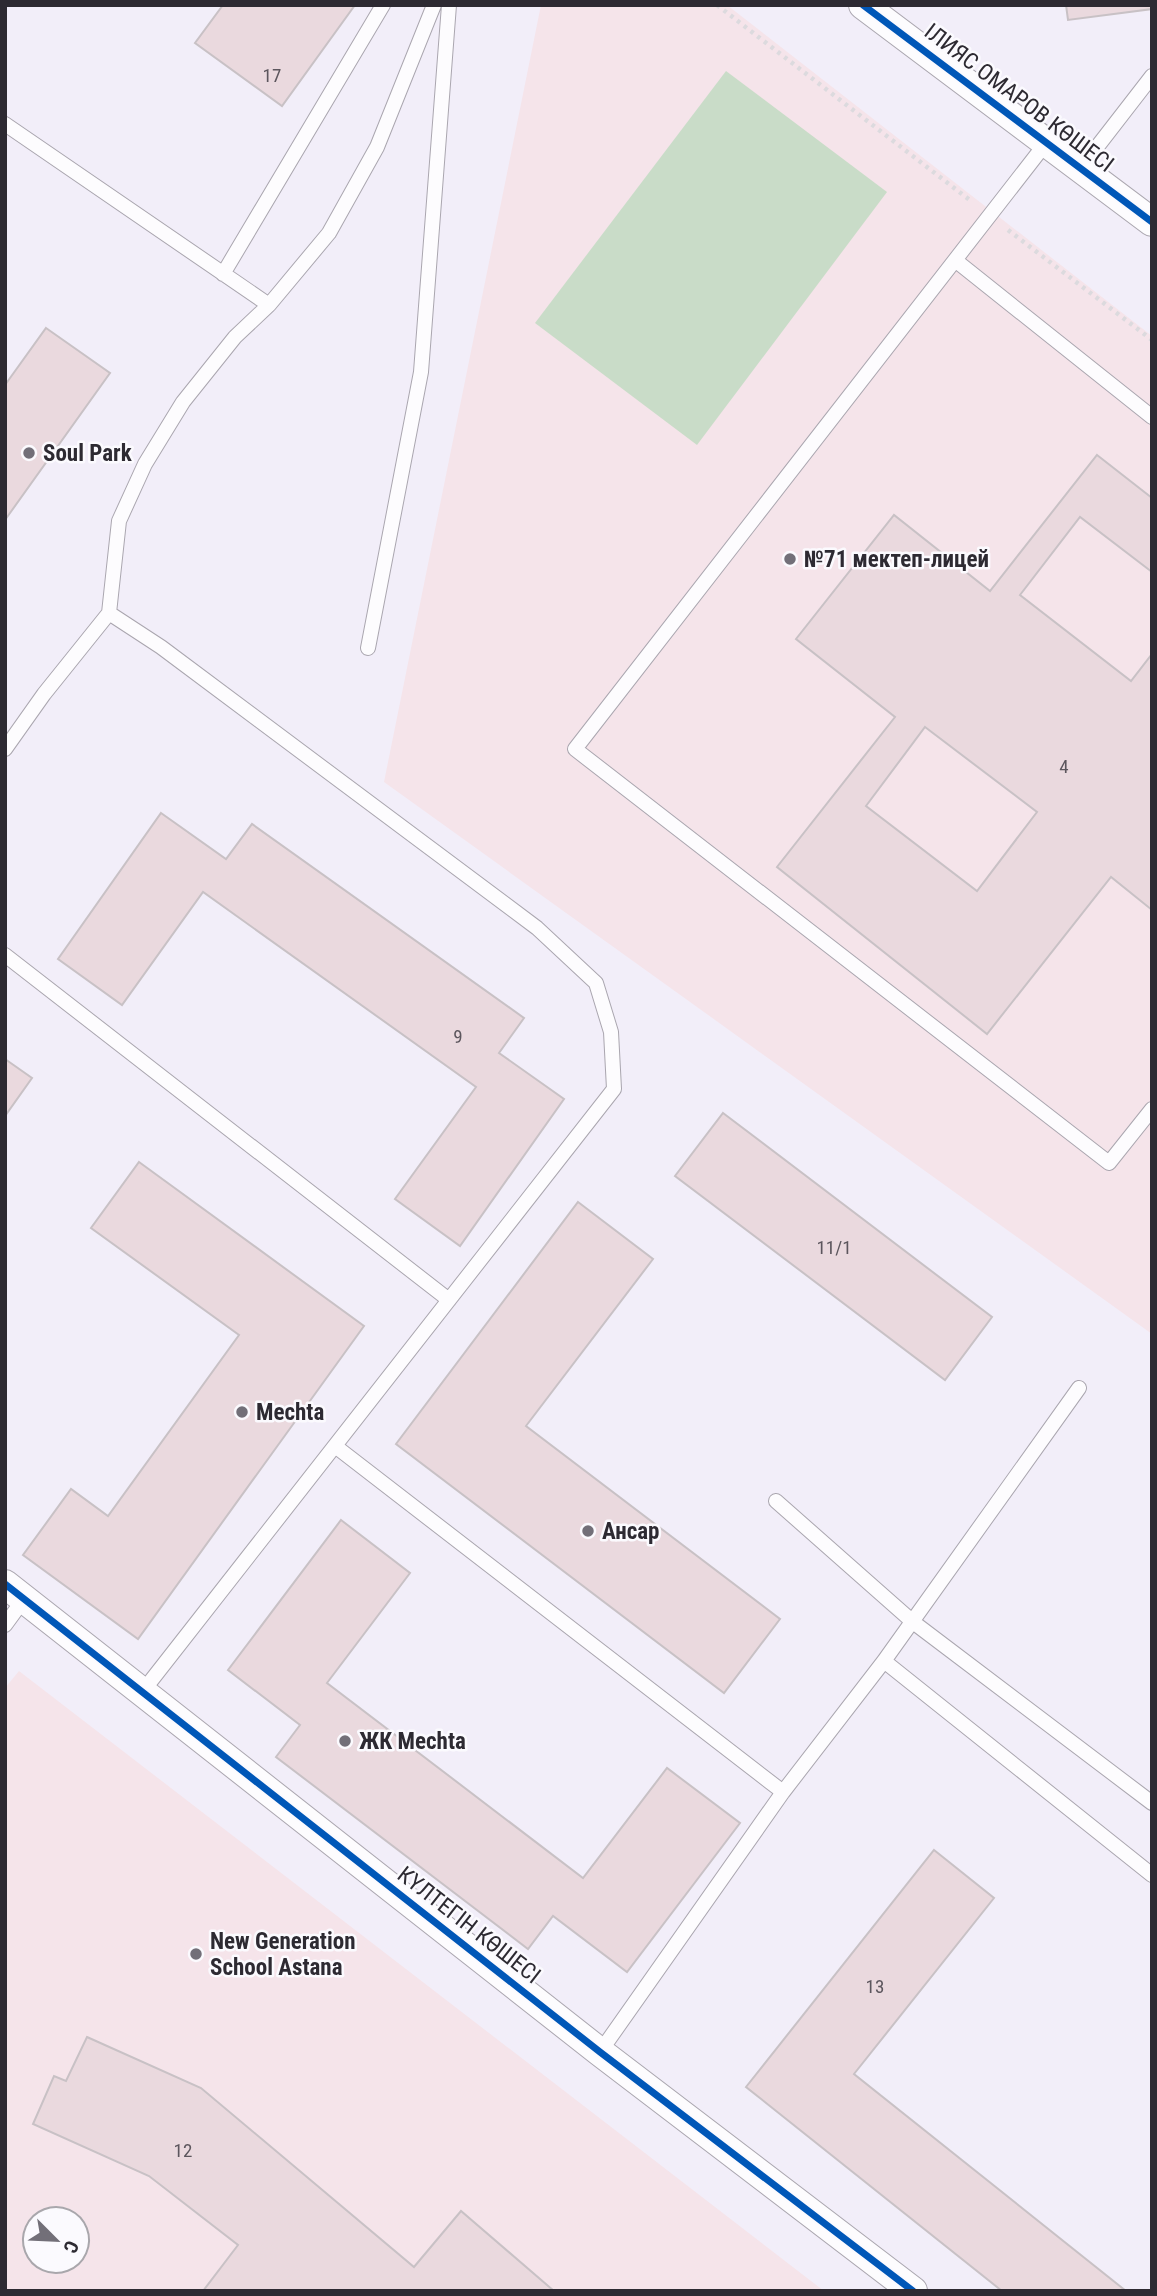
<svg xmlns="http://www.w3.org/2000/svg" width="1157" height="2296" font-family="'Roboto Condensed',sans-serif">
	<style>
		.education { fill: #f5e4ea; fill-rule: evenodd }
		.green { fill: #c9dcc8 }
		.building { fill: #ead9de; stroke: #c8c1c5; stroke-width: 2; fill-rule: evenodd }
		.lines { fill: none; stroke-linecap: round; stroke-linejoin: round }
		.service-casing { stroke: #aaa6af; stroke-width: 16 }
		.minor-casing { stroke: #aaa6af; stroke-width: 30 }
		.path { stroke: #dcdade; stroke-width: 4.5; stroke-dasharray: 3.5 5; stroke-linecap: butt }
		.service { stroke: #fdfcfe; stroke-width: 14 }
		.minor { stroke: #fdfcfe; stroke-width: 28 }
		.cycleway-casing { stroke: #fbfafe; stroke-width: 11 }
		.cycleway { stroke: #0057b8; stroke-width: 7 }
		.poi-dot { fill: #726f78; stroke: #fbfafe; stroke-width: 2.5 }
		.labels { text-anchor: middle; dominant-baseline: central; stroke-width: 5; stroke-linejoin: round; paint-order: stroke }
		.number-label { font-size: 19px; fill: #5c565d }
		.street-label { font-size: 23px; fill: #2d2a32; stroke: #fbfafe }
		.poi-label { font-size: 23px; font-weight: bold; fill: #2d2a32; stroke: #fbfafe; text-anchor: start }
	</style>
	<rect width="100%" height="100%" fill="#f2eef9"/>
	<path class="education" d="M541,5H727L1152,336V1334L384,782Z
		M19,1671L824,2291H5V1688ZM35,2219H77V2261H35Z"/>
	<path class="green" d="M726,71L887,192L697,445L535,323Z"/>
	<path class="building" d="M223,5H355L282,106L195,43Z
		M1066,5H1152V9L1068,20Z
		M46,328L110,373L5,520V385Z
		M1097,455L1152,498V572L1080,517L1020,595L1131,681L1152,654V910L1111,877L987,1034L777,867L895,717L796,639L894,515L990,591ZM925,727L1037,812L977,891L866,806Z
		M161,813L226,859L252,824L524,1018L499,1053L564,1099L460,1246L395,1199L476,1087L203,892L122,1005L58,959Z
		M5,1059L32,1078L5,1116Z
		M723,1113L992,1317L945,1380L675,1176Z
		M139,1162L364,1326L138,1639L23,1555L71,1489L108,1516L239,1335L91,1228Z
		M578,1202L653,1259L526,1426L780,1619L724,1693L396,1444Z
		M341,1520L410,1573L327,1683L583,1878L667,1768L740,1823L627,1972L553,1916L528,1949L276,1757L300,1725L228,1670Z
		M934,1850L994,1898L854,2074L1126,2291H1002L746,2087Z
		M87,2037L201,2088L414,2267L461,2211L554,2291H203L238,2245L149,2176L33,2124L54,2076L66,2081Z"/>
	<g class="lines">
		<defs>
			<path id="service" d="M5,124L269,305
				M1046,143L575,749L1109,1163L1152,1109
				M1080,169L1152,76
				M955,260L1152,417
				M223,274L383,5
				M109,613L119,521L145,464L183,402L235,337L269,305L329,233L377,147L434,5
				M368,648L421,372L449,5
				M5,749L44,694L109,613L161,647L537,928L596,983L611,1032L614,1089L143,1691
				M5,955L449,1300
				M335,1446L783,1792
				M776,1501L913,1622L1152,1803
				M5,1625L24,1599
				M884,1661L1152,1875
				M600,2052L783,1792L884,1661L1079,1388"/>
			<path id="minor" d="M863,5L1152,222
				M5,1584L600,2052L913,2291"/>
		</defs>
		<use href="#service" class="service-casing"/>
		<use href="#minor" class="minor-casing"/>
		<path class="path" d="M717,5L971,201
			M1008,230L1152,340"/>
		<use href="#service" class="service"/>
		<use href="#minor" class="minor"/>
		<defs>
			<path id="cycleway" d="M863,5L1152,222
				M5,1584L600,2052L913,2291"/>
		</defs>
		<use href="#cycleway" class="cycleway-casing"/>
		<use href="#cycleway" class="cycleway"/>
	</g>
	<g class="poi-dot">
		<circle cx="29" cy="453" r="7"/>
		<circle cx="790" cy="559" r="7"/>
		<circle cx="242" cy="1412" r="7"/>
		<circle cx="588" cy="1531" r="7"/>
		<circle cx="345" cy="1741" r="7"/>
		<circle cx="196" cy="1954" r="7"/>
	</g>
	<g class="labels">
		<g class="number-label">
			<text x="272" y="75">17</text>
			<text x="1064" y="766">4</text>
			<text x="458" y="1036">9</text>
			<text x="834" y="1247">11/1</text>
			<text x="875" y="1986">13</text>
			<text x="183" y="2150">12</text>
		</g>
		<g class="street-label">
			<text transform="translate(1019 98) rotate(37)">ІЛИЯС ОМАРОВ КӨШЕСІ</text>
			<text transform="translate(469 1925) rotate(38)">КҮЛТЕГІН КӨШЕСІ</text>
		</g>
		<g class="poi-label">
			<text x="43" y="453">Soul Park</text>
			<text x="804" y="559">№71 мектеп-лицей</text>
			<text x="256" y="1412">Mechta</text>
			<text x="602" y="1531">Ансар</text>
			<text x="359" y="1741">ЖК Mechta</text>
			<text x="210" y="1941">New Generation<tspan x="210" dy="26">School Astana</tspan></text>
		</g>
	</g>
	<rect width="1157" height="2296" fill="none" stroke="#2d2a32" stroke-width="14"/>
	<g transform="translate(56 2240) rotate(114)"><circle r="33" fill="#fbfafe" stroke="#a9a7ac" stroke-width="2"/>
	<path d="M0-5L12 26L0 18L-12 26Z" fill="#726f78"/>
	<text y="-10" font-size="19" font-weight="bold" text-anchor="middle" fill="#2d2a32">С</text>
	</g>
</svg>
